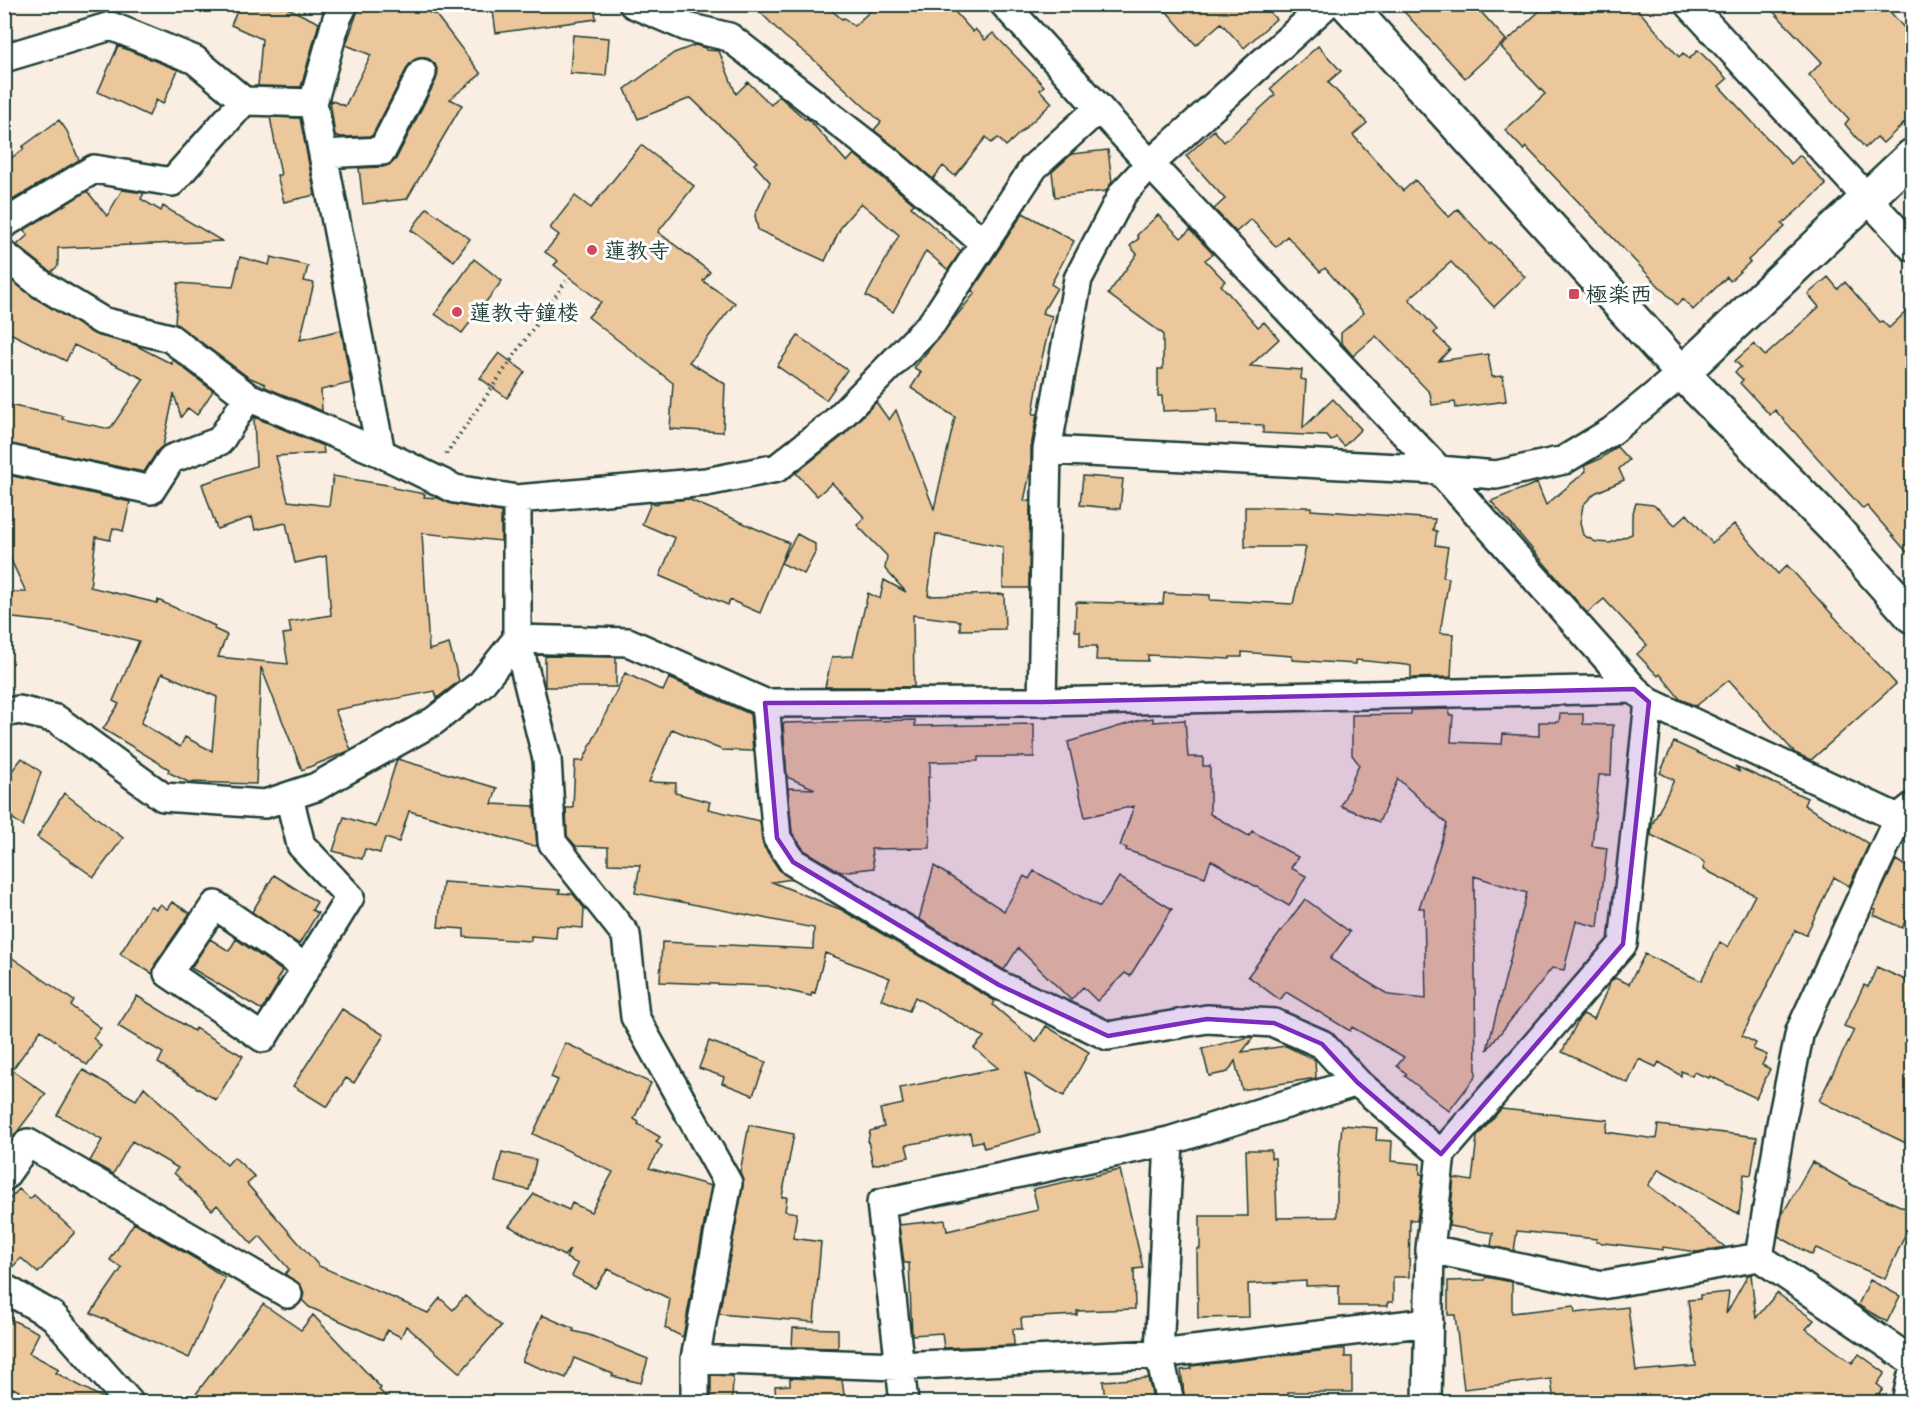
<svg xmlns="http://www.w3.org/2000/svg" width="1917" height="1407" font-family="'Shantell Sans','Klee One',sans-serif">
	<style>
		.building { fill: #ecc79c; stroke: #1f3d34; stroke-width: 1.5; fill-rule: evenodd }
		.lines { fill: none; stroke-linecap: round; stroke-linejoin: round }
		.street-casing { stroke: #1f3d34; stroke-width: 32 }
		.secondary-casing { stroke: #1f3d34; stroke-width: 38 }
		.path { stroke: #1f3d34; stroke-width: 4; stroke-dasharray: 1.5 4.5; stroke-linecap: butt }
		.street { stroke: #fff; stroke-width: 27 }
		.secondary { stroke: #fff; stroke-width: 33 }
		.marked { fill: #7b2cbf; fill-opacity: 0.2; stroke: #7b2cbf; stroke-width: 4.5; stroke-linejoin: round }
		.poi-dot { fill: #d1495b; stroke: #fff; stroke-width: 2 }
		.labels { text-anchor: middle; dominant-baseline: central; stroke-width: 6; stroke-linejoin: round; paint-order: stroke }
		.poi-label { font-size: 22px; font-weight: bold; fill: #1f3d34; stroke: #fff; text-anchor: start }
	</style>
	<rect width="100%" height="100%" fill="#f9eee1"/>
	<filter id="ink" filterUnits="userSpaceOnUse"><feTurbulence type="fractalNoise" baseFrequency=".0167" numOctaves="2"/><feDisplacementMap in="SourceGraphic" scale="12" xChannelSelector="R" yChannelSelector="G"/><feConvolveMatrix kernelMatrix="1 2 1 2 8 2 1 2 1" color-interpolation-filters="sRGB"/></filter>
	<g filter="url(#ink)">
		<path class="building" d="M240,4H279L319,23L301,87L258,86L262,39L231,25Z
			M360,4H405L436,15L481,74L450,99L462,105L407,199L363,204L359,168L383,167L391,164L396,159L436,80L438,72L435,64L429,59L422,57L414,60L408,66L372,136L341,137L335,135L330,100L345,106L371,55L346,45Z
			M492,4H594L596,19L496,33Z
			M752,4H824L842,19L844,18L854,26L878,4H948L973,32L975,29L985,40L993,33L1044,86L1040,90L1052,103L1006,146L998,138L991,143L986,137L955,176L943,166L933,179L874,130L881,122L812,58L784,36Z
			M1160,4H1262L1276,19L1244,48L1221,23L1196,45Z
			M1397,4H1474L1506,40L1465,78Z
			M1547,4H1633L1679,57L1683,53L1689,59L1698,50L1727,79L1719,86L1791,164L1800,155L1826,185L1782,224L1785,227L1748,260L1750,262L1730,281L1727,277L1693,310L1683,299L1677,305L1526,147L1524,150L1505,130L1545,94L1501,47Z
			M1766,4H1872L1879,13L1886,7L1912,37V116L1883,143L1877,137L1865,148L1845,124L1849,119L1809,75L1822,62Z
			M573,35L609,38L606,76L570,73Z
			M695,45L705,48L706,50L719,51L736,94L748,82L771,105L779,96L805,119L807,118L847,162L854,154L914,204L911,207L961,251L948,270L926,251L893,312L866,296L899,235L861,203L842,225L825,261L758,230L755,215L770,182L754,164L757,162L691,98L638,119L625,89L674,53Z
			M118,46L178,70L163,104L156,100L149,116L98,92Z
			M1318,46L1341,71L1328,82L1367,123L1353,135L1403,191L1415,180L1449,217L1458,209L1489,244L1491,242L1525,277L1494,307L1451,262L1409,299L1437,330L1434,333L1450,349L1439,361L1488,354L1492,377L1503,376L1506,401L1456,408L1455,402L1432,405L1430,393L1376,336L1353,356L1341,342V333L1364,313L1325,268L1320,272L1287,236L1276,247L1251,219L1236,232L1214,209L1225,199L1186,156L1214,130L1224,142L1275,95L1270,89Z
			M270,117L300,118L315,195L284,202L277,175H281Z
			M59,120L67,131L79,160L6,204L4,201V163L24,149L22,147Z
			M641,145L694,186L658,232L710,272L703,281L735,303L689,362L725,384L723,432L670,429L673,383L588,317L601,302L554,265L558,261L545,252L559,235L550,228L575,196L591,208Z
			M1108,150L1112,182L1106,191L1055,197L1052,172L1072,154Z
			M122,190L144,193L141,199L161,211L163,206L222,241L131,245L129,243L130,245L58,248V266L51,272L17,245L28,235L24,230L87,191L107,216Z
			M427,208L470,239L454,261L411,230Z
			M1023,213L1074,241L1051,284L1057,288L1042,313L1052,316L1042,358L1033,414H1037L1031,447V468L1024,501H1030L1029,588H1003V547L936,534L928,596L1004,594L1005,629L960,630V621L913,615L914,687H825L832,657L853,656L868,593L880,599L884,580L906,592L885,569L887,556L857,525L865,518L832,483L817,496L796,473L844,435L876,402L889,420L896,410L934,509L955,417L911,388L921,372L914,368L975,293L972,291Z
			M1158,215L1181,238L1190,230L1213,254L1205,260L1225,281L1221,285L1258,327L1264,322L1279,339L1250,366L1302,370L1301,379L1306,380L1303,428L1333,399L1361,429L1344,446L1336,437L1331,441L1327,436L1263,433V425L1217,424V409L1163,411L1162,396H1158V369H1163V334L1108,294L1137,254L1130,246L1139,238L1137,235Z
			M240,257L269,265L271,257L308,266L304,281L314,283L300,340L341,330L351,383L321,390L322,411L265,387V384L248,377L175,323L178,283L233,287Z
			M474,259L502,281L462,333L435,314Z
			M4,275L33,297L94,334L135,345L172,364V359L213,391L197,415L188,408L181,417L174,394L163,446L158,450L144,472L4,443V422L8,405L63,416L62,419L110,429L144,379L74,345L66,361L4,330Z
			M1828,277L1838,289L1845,282L1880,322L1882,321L1889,328L1912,306V345L1906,351L1912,358V558L1867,506L1863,509L1775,410L1770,415L1740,383L1743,380L1735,372L1741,367L1735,361L1754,344L1765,356L1819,307L1808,294Z
			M798,336L847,370L826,400L777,366Z
			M499,353L525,372L507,398L480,378Z
			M254,417L323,446L324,453L276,456L288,501L329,506L333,476L393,486V488L425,494L424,497L438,498L452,504L501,512V541L422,533L429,650L449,644L459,681L437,698L435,691L335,710L351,750L302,770L261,667L256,784L188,782L168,772L169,769L103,729L119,704L113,701L139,641L71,624L4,617V592H26L4,545V474L130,502L123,531L113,528L110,540L96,537L90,587L157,603L158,600L215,626L214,629L227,635L218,657L288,664L283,634L291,633L289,622L331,615L326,556L295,563L286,523L255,530L252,517L217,529L202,484L256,466ZM162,673L217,697L212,751L185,737L180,747L141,723Z
			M1617,447L1629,460L1619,469L1624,480L1595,493L1583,505L1580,523L1583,535L1596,542L1610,543L1632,534V516L1636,503L1653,505L1659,509L1675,525L1687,514L1712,543L1734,524L1778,574L1787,565L1896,684L1811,760L1795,753L1729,680L1696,706L1680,699L1660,674L1658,676L1637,654L1647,645L1604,599L1587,613L1491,501L1537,483L1546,505L1586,471L1584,466L1600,459Z
			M1083,476L1123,479L1120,509L1080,505Z
			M688,499L789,543L760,613L730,600L728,605L660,576L675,538L642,524L651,503L658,504V502Z
			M1245,507H1311V510L1435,519L1433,530L1437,531L1435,545L1448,547L1443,577L1449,578L1440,633L1453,634L1451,677L1411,678V666L1407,665L1356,660V664L1292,660V656L1242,652V657H1230V659L1148,655V661L1096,660L1097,646H1080V631H1075L1076,602L1163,604L1164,593L1210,595V600L1293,604L1306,547H1245Z
			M797,534L815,544V553L804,574L781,563Z
			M545,656L616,657V687H545Z
			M625,673L663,691L669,678L750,714L753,751L722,750L672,729L649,782L676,783L675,793L710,802L708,809L760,821L764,847L780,871L792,879L772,882L842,910L995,1001L993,1005L1036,1042L1046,1026L1089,1052L1064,1096L1025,1073L1040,1133L984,1148L982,1141L972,1143L970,1133L906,1145L909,1157L873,1165L868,1141L870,1131L884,1127L880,1109L903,1104L900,1088L998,1068L974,1048L984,1037L915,997L909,1011L881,999L890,978L825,953L815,993L812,992L811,996L767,986L660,982L662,942L813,949L814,928L635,893L640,865L608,864V847L576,846L567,836L566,808H573L575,761H583Z
			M1449,709V715H1453L1451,742L1502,744L1503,734L1539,736V722H1559L1560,714H1583V724L1613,725L1611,775H1599L1592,846L1607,848L1598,927L1576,921L1564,970L1552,968L1487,1050L1527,893L1474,876L1476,1076L1449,1111L1405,1076L1407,1074L1397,1066L1404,1057L1352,1027L1350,1031L1286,992L1280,1000L1248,976L1305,899L1350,932L1330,959L1389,995L1426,999L1424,908H1419L1447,824L1398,779L1379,822L1341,806L1359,764L1352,755V715L1411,714V710Z
			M1153,718V722L1185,720L1188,757H1203V766H1210V814L1249,836L1252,831L1298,857L1291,868L1306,876L1289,906L1211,860L1205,877L1126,850L1127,848L1120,846L1134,806L1085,817L1068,742L1140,720Z
			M915,720V726L1034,724V757H978V761L930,762V777H928L930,848L871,849L874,868L841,872L804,850L792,833L788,788L815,789L787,777L783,723Z
			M1674,742L1740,772L1735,766L1807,798L1804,805L1869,844L1849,886L1834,877L1806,935L1795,930L1742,1036L1756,1043L1753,1049L1767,1055L1762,1065L1770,1069L1756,1098L1710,1076L1709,1078L1694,1072L1692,1076L1681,1071V1076L1659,1062L1656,1067L1639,1059L1628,1083L1562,1052L1579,1019L1583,1014L1594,1019L1611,981L1615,978L1629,984L1645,954L1701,981L1720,942L1728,947L1755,895L1703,869L1705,863L1698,858L1651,835L1652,825L1674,780L1660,773Z
			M22,758L41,772L23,826L4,812V781Z
			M397,759L497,788L492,804L534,806L537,846L528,845L409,811L399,842L385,838L380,853L365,849L362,859L333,851L344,817L376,827Z
			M64,793L123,838L94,877L37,837Z
			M1896,860L1912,870V905L1902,928L1874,915L1876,910L1873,909Z
			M934,866L1004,911L1024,876L1029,879L1034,871L1100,907L1119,877L1172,909L1130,976L1125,973L1097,1001L1083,987L1071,1000L1018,948L1004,970L919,919Z
			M274,875L317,902L312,910L318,913L299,944L252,912Z
			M443,882L560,890L559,893L573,894L584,908L583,928L557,926L556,938L531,936V941L464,937V929L438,927Z
			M172,902L190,913L155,964L153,974L120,954L148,909L151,906L156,909L160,904L167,909Z
			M210,939L229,951L236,939L282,971L276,981L279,982L262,1010L191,968Z
			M4,952L74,1001L71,1006L101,1028L93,1038L101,1046L87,1065L41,1030L12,1070L46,1094L4,1149Z
			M1877,967L1912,983V1146L1819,1101L1854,1030L1844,1026L1864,985L1868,987Z
			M137,996L194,1031L195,1028L243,1056L216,1100L158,1063L163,1053L118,1026Z
			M342,1009L384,1035L354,1083L346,1078L327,1107L293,1086Z
			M1249,1037L1253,1038L1242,1052L1286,1046L1315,1060L1316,1078L1242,1090L1235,1061L1228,1072L1209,1076L1202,1049Z
			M709,1041L766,1062L753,1095L722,1083L724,1077L699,1068Z
			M565,1043L651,1083L634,1119L639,1122L638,1124L660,1137L656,1142L662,1146L649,1168L711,1186L683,1337L665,1328L670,1299L608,1269L595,1288L572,1276L578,1264L566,1258L570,1249L564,1256L509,1226L534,1194L569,1210L572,1203L591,1212L613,1172L533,1134L558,1080L551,1077Z
			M83,1070L136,1100L144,1087L227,1165L234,1157L255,1177L247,1184L319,1266L428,1313L440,1298L453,1310L465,1296L501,1326L460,1373L406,1326L401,1337L387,1330L383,1340L309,1307L302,1300L304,1293L301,1286L285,1274L289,1269L260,1236L252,1244L217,1205L212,1210L174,1173L178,1168L132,1141L113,1174L90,1161L102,1140L57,1115Z
			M1501,1109L1608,1120L1606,1132L1656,1139L1658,1125L1757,1137L1751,1175L1744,1174L1739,1214L1659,1169L1648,1185L1725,1247L1697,1252L1663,1247V1250L1596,1242L1597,1239L1517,1231L1514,1251L1491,1246L1493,1233L1449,1226L1454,1178L1472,1181L1477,1137Z
			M749,1125L794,1134L782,1197H787L785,1211L797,1213L793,1238L821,1242L814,1322L719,1314L743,1186L740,1172Z
			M1342,1125L1377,1128L1376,1140L1392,1141L1391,1161L1420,1164V1174H1423L1417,1221L1410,1219L1409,1277H1393V1302H1388V1306H1339V1285L1306,1286V1281L1248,1284L1249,1317L1198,1318L1197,1249H1200V1216H1248L1246,1150H1271V1158H1275L1277,1218L1337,1217V1179Z
			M502,1152L536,1160L529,1190L495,1182Z
			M1812,1162L1854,1186L1912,1211V1220L1885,1279L1816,1248L1812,1255L1778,1236L1782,1215Z
			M1120,1170L1143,1268L1134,1269L1135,1309L1077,1311V1315L1021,1318L1022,1329H1013L1014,1345L944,1348L942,1333L912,1335L909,1263H904L899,1225L945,1220L947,1231L1038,1210L1033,1189Z
			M19,1189L30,1199L34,1195L75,1232L38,1273L21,1258L7,1273L4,1272V1205Z
			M134,1223L201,1262L225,1278L189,1358L91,1313L122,1268L110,1260Z
			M1751,1274L1756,1318L1777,1293L1814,1320L1806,1329L1852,1363L1859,1354L1885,1373L1877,1384L1883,1389L1873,1402H1554L1551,1379L1464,1389L1455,1315H1448V1281L1485,1280L1486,1277L1512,1282V1313L1574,1306L1575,1313L1628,1307L1636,1371L1696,1366L1688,1300L1700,1299V1295L1729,1292L1726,1314L1748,1275Z
			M1870,1280L1900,1296L1887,1322L1858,1305Z
			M263,1304L301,1330L313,1315L381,1388L379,1390L392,1402H190Z
			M542,1315L574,1329L573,1331L589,1335L648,1359L641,1383L612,1376L613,1374L574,1358L566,1378L522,1361Z
			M4,1316L39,1333L29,1353L59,1369L56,1373L105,1399L108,1402H13L19,1391L13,1388L4,1402Z
			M793,1328L838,1329V1348L792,1347Z
			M1336,1349H1345V1357H1352V1392H1288V1402H1185L1181,1370L1191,1369V1366Z
			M711,1375L733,1376L732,1402H711Z
			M790,1378L842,1380L845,1402H776L775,1386L790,1385Z
			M1148,1378L1154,1402H1105L1103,1381Z"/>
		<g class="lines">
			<defs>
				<path id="street" d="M344,4L337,18L313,103L381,453L455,489L517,499L706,482L777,468L834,423L932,323L1034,167L1099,108
					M633,4L687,27L729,37L887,160L984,243
					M1004,4L1150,164L1439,470L1634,689L1649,702L1898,818
					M1689,4L1912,247
					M4,58L111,26L195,60L244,101
					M323,154L382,151L422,73
					M4,224L94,169L172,182L244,101L313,103
					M4,255L41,284L102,321L170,338L248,397L381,453
					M1047,450L1439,470L1496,475L1564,460L1612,431L1682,373
					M4,458L151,490L171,459L220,441L248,397
					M1042,702L1047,450L1078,279L1123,193L1150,164L1327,4
					M765,703L777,838L793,862L999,985L1108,1036L1207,1019L1274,1023L1322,1044L1357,1082L1441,1154
					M4,713L19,710L56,719L163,797L265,804L316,787L434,721L481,684L517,639V499
					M289,797L301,845L350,897L263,1038L168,973L215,905L306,968
					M1169,1141L1159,1354L1170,1402
					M4,1177L28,1143L288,1294
					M1430,1249L1602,1285L1759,1257L1912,1361
					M1759,1257L1781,1124L1800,1031L1898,818L1912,807
					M4,1288L53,1316L129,1402
					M695,1359L898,1366L1159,1354L1429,1322
					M695,1402V1359L728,1183L635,1017L626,935L552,842L547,759L517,639L628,642L765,703L1042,702L1634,689
					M904,1402L881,1203L1169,1141L1357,1082
					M1427,1402L1430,1249L1441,1154L1623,944L1649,702
					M1906,1402L1912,1375"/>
				<path id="secondary" d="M1347,4L1682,373L1834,528L1912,616
					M1682,373L1912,156"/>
			</defs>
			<use href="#street" class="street-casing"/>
			<use href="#secondary" class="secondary-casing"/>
			<path class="path" d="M446,454L566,281"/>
			<use href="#street" class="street"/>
			<use href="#secondary" class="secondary"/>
		</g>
	</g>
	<path class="marked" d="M1634,689L1649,702L1623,944L1441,1154L1357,1082L1322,1044L1274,1023L1207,1019L1108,1036L999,985L793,862L777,838L765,703L1042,702Z"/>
	<g class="poi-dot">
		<circle cx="592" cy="250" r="6"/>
		<rect x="1568" y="288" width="12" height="12" rx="3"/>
		<circle cx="457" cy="312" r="6"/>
	</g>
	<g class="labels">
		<g class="poi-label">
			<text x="604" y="250">蓮教寺</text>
			<text x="1586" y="294">極楽西</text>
			<text x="469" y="312">蓮教寺鐘楼</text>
		</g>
	</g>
	<rect width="1917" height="1407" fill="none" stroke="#fff" stroke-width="24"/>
	<rect x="12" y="12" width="1893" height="1383" fill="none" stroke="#1f3d34" stroke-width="2" filter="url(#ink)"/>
</svg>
